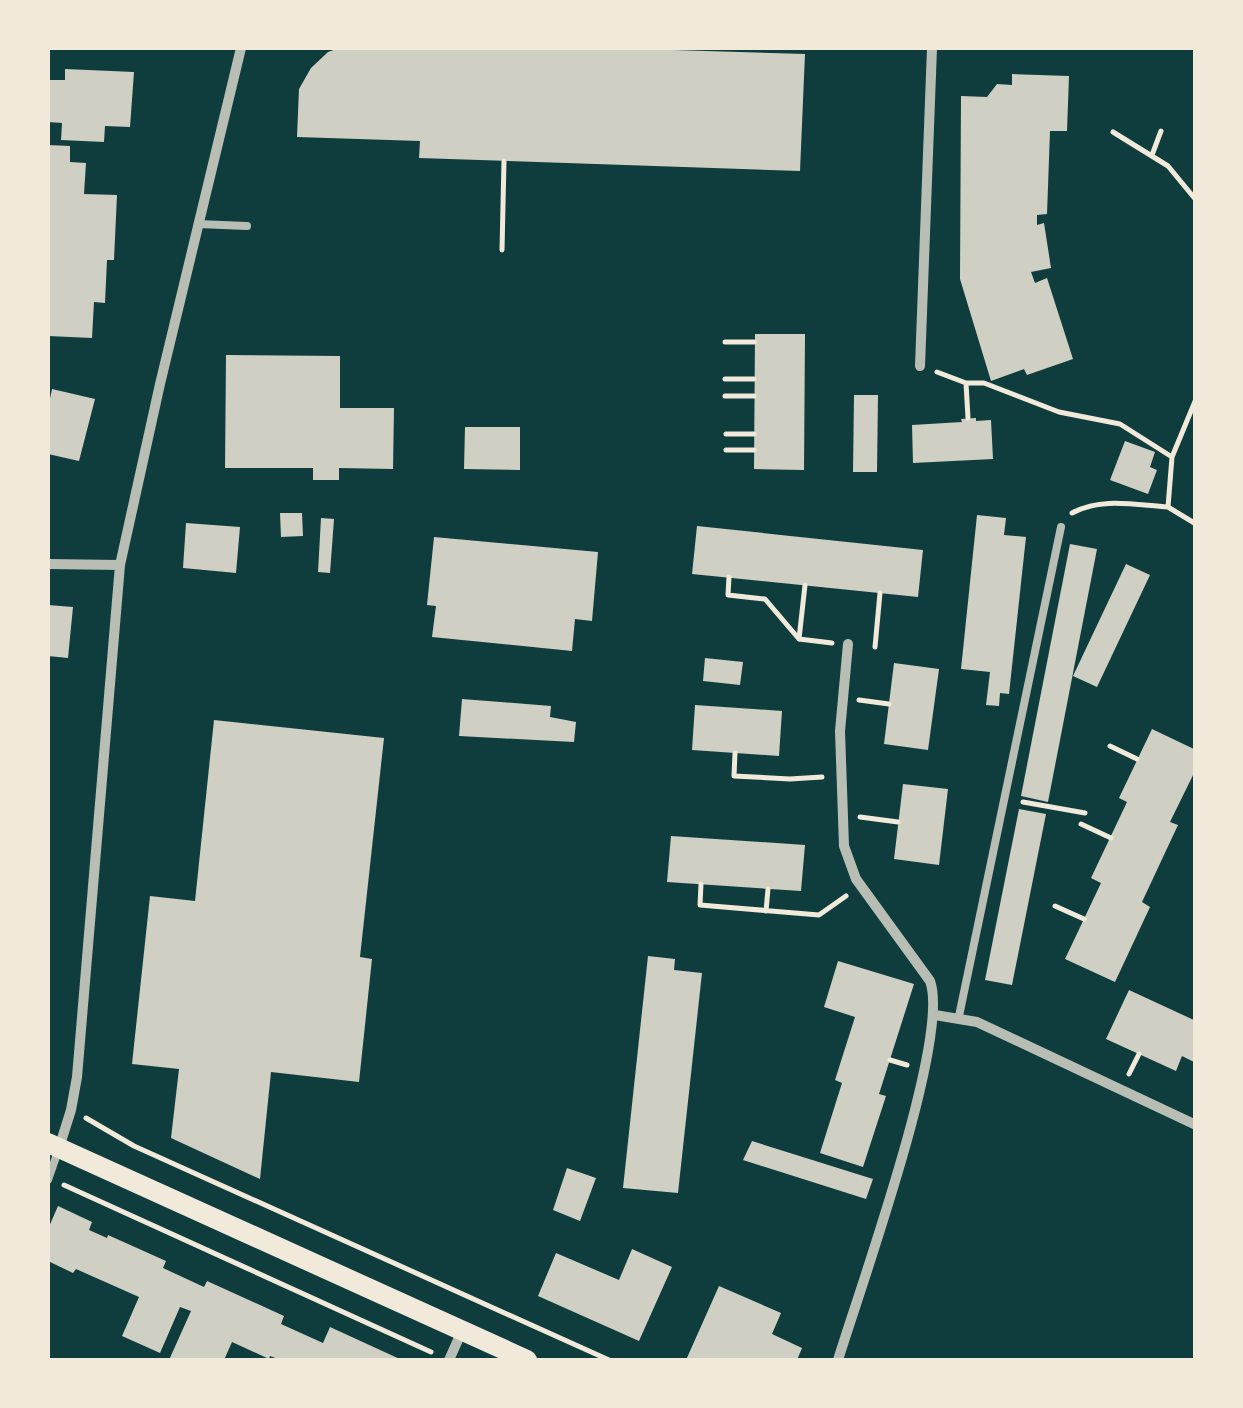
<svg xmlns="http://www.w3.org/2000/svg" width="1243" height="1408" font-family="'IBM Plex Sans',sans-serif">
	<style>
		.building { fill: #cfcfc3 }
		.lines { fill: none; stroke-linecap: round; stroke-linejoin: round }
		.path { stroke: #f1e9da; stroke-width: 5 }
		.service { stroke: #b8beb3; stroke-width: 8 }
		.minor { stroke: #b8beb3; stroke-width: 10 }
		.secondary { stroke: #f1e9da; stroke-width: 20 }
	</style>
	<rect width="100%" height="100%" fill="#0f3d3e"/>
	<path class="building" d="M339,48H607L805,54L800,171L419,158L420,141L297,137L299,89L311,68L328,52Z
		M65,69L134,72L130,127L105,126L104,142L61,140L62,123L48,122L50,80H65Z
		M1012,74L1069,76L1067,131H1050L1047,214L1037,215V225L1044,223L1051,268L1031,272L1035,283L1047,278L1073,359L1027,375L1024,369L991,381L960,279L961,96L987,97L997,84L1012,85Z
		M48,145L70,146V162L86,163L84,194L117,195L114,260H107L105,303L94,302L92,338L48,336Z
		M755,334H805L804,470L754,469Z
		M226,355L340,356V408H394L393,469L339,468V480H313V468H225Z
		M52,389L95,399L79,461L48,454V408Z
		M854,395H878L877,472H853Z
		M976,418V421L991,420L993,459L913,463L912,425L962,422L961,419Z
		M465,427H520V470L464,469Z
		M1125,441L1155,452L1150,467L1157,470L1148,494L1110,480Z
		M280,513H302L303,536L281,537Z
		M977,515L1006,518L1004,535L1026,537L1009,694L1000,693L999,706L986,705L990,672L961,669Z
		M321,518L334,519L330,573L318,572Z
		M186,523L240,527L236,573L183,568Z
		M697,526L923,550L918,597L692,574Z
		M434,537L598,552L592,621L575,619L572,651L432,637L436,606L427,605Z
		M1070,544L1097,549L1048,802L1021,796Z
		M1126,564L1150,575L1097,687L1073,676Z
		M48,605L73,607L68,658L48,656Z
		M705,658L743,662L740,685L703,681Z
		M894,663L939,669L928,750L884,744Z
		M462,699L551,706L550,717L576,722L574,742L459,736Z
		M695,705L782,711L779,756L692,750Z
		M214,720L384,738L360,957L372,959L359,1082L271,1072L260,1179L171,1138L179,1069L132,1064L150,896L195,901Z
		M1152,729L1196,750V769L1170,822L1178,825L1142,902L1150,907L1115,982L1065,959L1101,883L1091,878L1127,802L1119,798Z
		M903,784L948,789L939,865L894,859Z
		M1019,809L1046,814L1012,985L985,980Z
		M671,836L805,845L801,891L667,882Z
		M648,956L675,959L674,970L702,973L678,1193L623,1188Z
		M838,961L914,984L879,1094L886,1096L863,1167L820,1153L842,1083L835,1080L855,1017L824,1007Z
		M1129,990L1196,1021V1063L1182,1056L1176,1071L1106,1039Z
		M752,1141L873,1179L866,1199L743,1160Z
		M567,1168L596,1178L580,1221L553,1210Z
		M58,1206L92,1222L89,1230L107,1238L108,1235L166,1261L163,1268L204,1287L207,1281L284,1316L281,1324L323,1343L330,1327L402,1360H281L270,1356L269,1359L232,1342L224,1360H169L191,1311L180,1307L160,1353L122,1336L139,1297L76,1269L73,1273L48,1261L50,1240L48,1229Z
		M632,1249L672,1267L639,1341L538,1296L556,1253L619,1280Z
		M719,1286L781,1313L772,1334L802,1348L797,1360H686Z"/>
	<g class="lines">
		<path class="path" d="M1113,132L1168,166L1196,200
			M1152,155L1161,131
			M502,250L504,161
			M725,342H754
			M937,372L966,383H984L1059,412L1120,424L1172,457
			M725,379H754
			M966,383L968,418
			M725,396H754
			M1196,399L1172,457L1168,507L1196,524
			M726,434H754
			M726,450H754
			M1072,513C1102,497 1135,505 1168,507
			M729,577L728,595L765,599L799,639
			M805,585L799,639L832,643
			M875,647L880,593
			M859,700L889,704
			M1110,746L1137,759
			M735,753L734,776L790,779L822,777
			M1023,802L1085,813
			M860,817L898,822
			M1081,824L1111,838
			M701,884L700,905L819,915L846,896
			M1055,906L1084,919
			M766,911L768,889
			M890,1060L907,1065
			M1129,1074L1139,1054
			M86,1118L134,1146L609,1360
			M64,1185L431,1352"/>
		<path class="service" d="M198,224L247,226
			M959,1016L1061,527
			M48,1180L58,1151"/>
		<path class="minor" d="M920,366L932,48
			M48,564L120,565
			M935,1015L977,1022L1196,1125
			M59,1148L71,1110L77,1077L120,565L160,384L241,48
			M449,1360L462,1331
			M838,1360C859,1291 951,1037 930,981L856,879L844,846L840,731L848,644"/>
		<path class="secondary" d="M48,1143L527,1360"/>
	</g>
	<rect width="1243" height="1408" fill="none" stroke="#f1e9da" stroke-width="100"/>
</svg>
